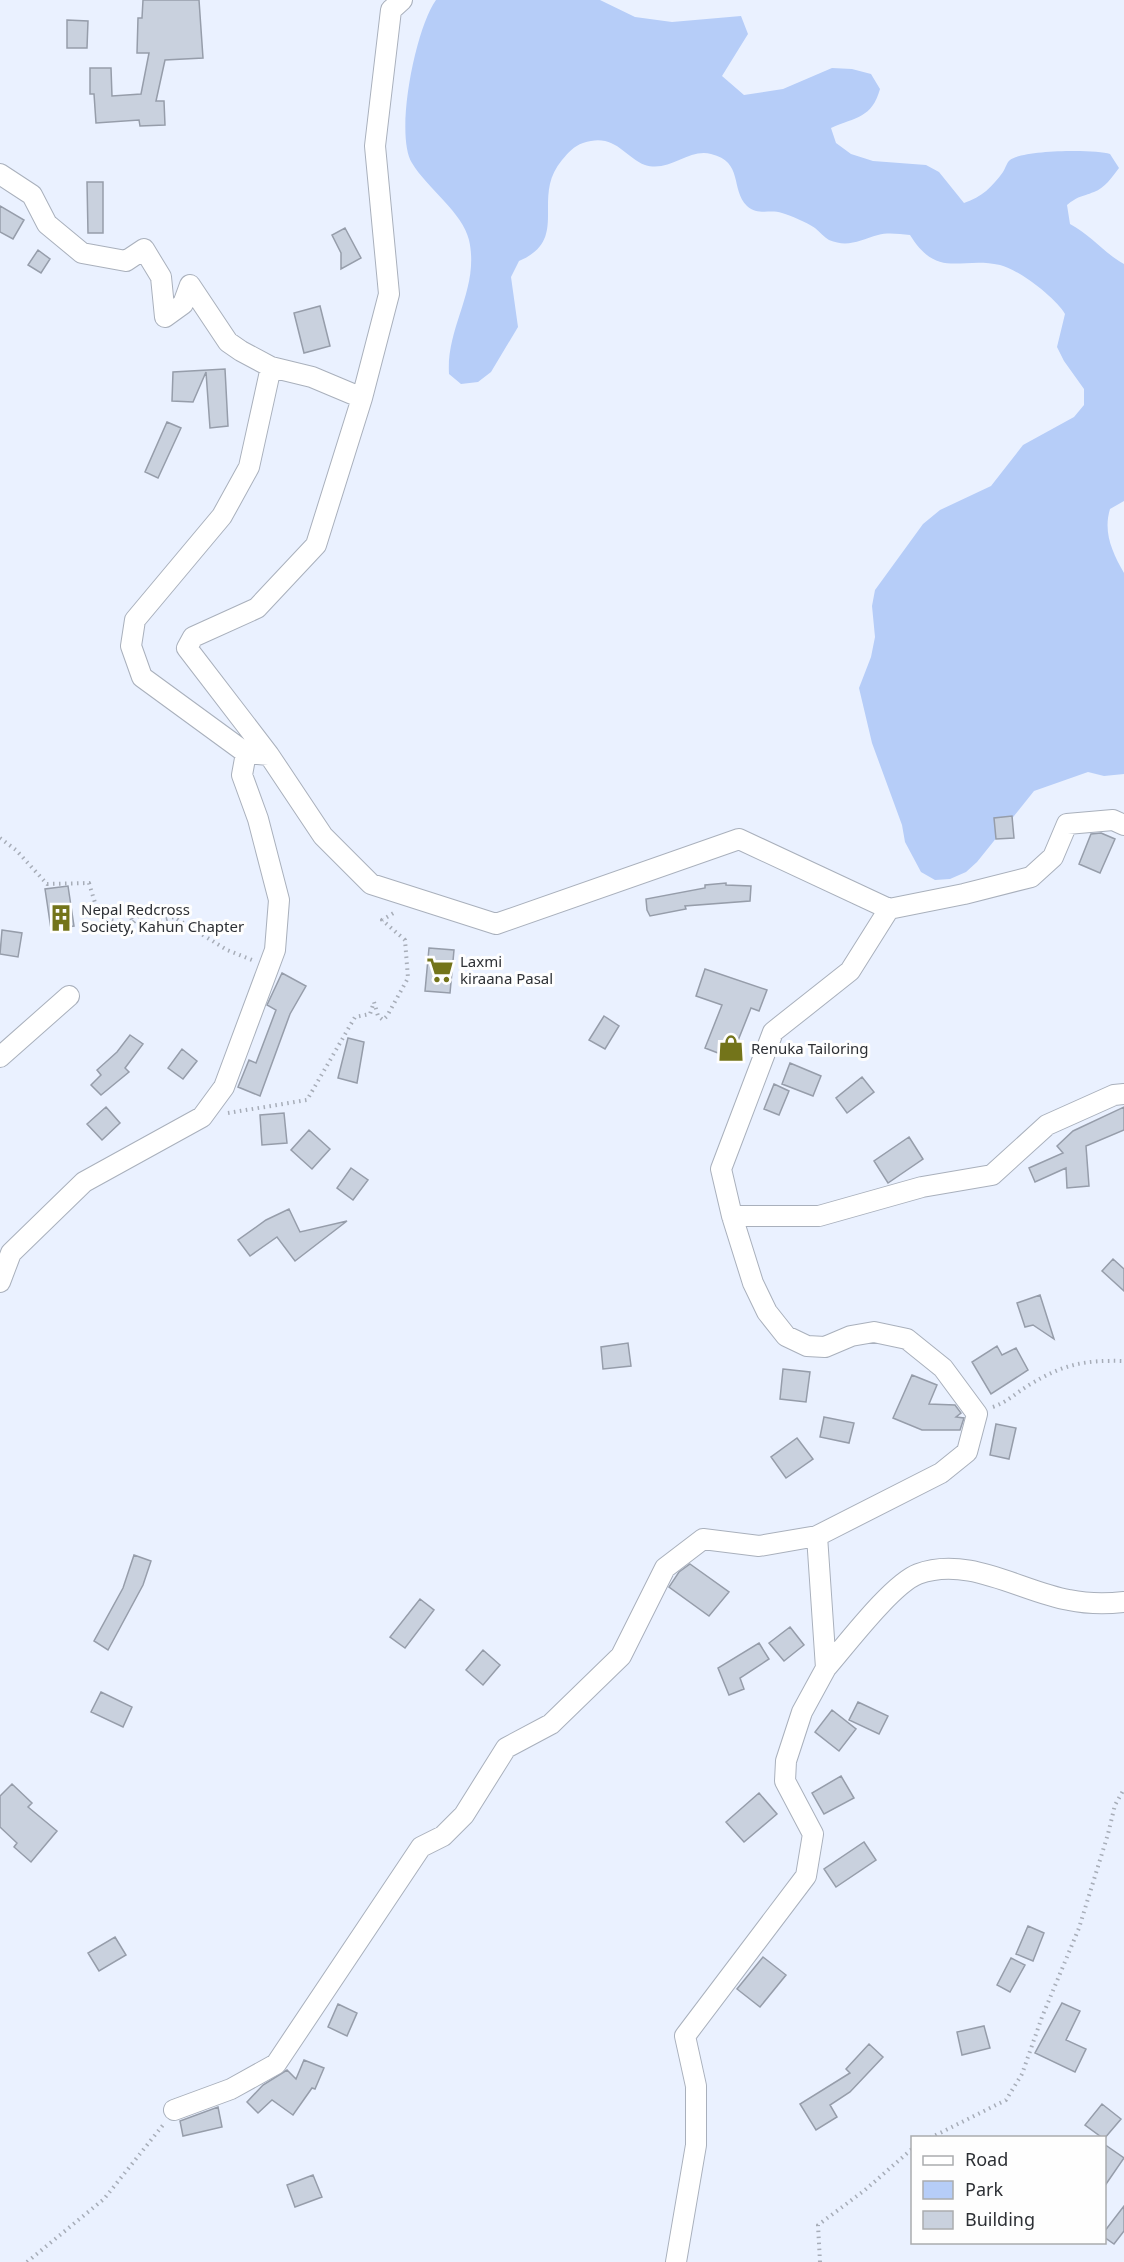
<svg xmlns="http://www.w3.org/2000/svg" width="1124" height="2262" font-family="'Noto Sans',sans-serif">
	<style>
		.green { fill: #b6cdf8 }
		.building { fill: #c9d1de; stroke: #969daa; stroke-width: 1.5 }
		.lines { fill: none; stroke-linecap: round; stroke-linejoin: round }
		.minor-casing { stroke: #a9b0bc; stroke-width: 22 }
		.path { stroke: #a7adb8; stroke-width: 4; stroke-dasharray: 1.5 4.5; stroke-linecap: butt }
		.minor { stroke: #fff; stroke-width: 20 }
		.labels { text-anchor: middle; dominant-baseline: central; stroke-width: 6; stroke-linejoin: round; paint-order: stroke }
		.poi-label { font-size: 15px; fill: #2d3035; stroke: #fefefe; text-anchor: start }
	</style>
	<rect width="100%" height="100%" fill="#eaf1ff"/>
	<path class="green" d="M436,0H600L635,17L672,22L741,16L748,34L722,76L744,95L783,89L832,68L852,69L871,74L880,89C872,118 856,117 831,128L836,143L851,154L873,161L926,165L939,172L964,203C982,197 992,187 1003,172C1005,169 1007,162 1010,160C1022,150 1095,149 1110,154L1119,168C1112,177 1105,188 1094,192C1081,197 1078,196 1067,205L1070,224C1091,235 1104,253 1124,264V501L1110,509C1103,532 1112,552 1124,573V774L1104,776L1088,772L1034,791L977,862L966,872L950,879L935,880L921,872L905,842L902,825L872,743L859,688L871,657L875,637L872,606L875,590L923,524L940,510L991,486L1023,445L1074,417L1084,405V389L1064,361L1057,347L1065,314C1056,298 1018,269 1000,265C960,256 938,280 910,235C899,234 888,232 878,235C860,240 848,248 829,240C824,237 820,232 815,228C806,222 792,216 782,213C770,209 758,216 747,206C730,189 744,162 711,154C689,148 669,173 645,165C624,157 615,132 583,143C574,146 568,153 562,160C530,198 571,239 519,261L511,277L518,327L491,372L478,382L461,384L449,374C446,326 480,289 469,240C463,213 427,188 412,163C394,134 416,27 436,0Z"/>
	<path class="building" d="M143,0H199L203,58L165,60L156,101H164L165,125L140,126L139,120L96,123L94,94H90V68H111L112,96L141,94L149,53H137L138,18H142Z
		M67,20L88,21L87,48H67Z
		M87,182H103V233H88Z
		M0,206L24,220L13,239L0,232Z
		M345,228L361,258L341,269V253L332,235Z
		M38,250L50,259L41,273L28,265Z
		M320,306L330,346L304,353L294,313Z
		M225,369L228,426L210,428L206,372L193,402L172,401L173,372Z
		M167,422L181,428L158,478L145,472Z
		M1012,816L1014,838L996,839L994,818Z
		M1101,833L1115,839L1100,873L1079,864L1091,834Z
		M726,883V885L751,886L750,901L685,906L686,909L650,916L647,910L646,899L705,888V885Z
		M68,886L74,926L51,929L45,889Z
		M2,930L22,933L18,957L0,954Z
		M429,948L454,950L450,993L425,991Z
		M705,969L767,990L759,1011L751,1008L731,1058L705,1048L722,1005L696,996Z
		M282,973L306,986L290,1014L260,1096L238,1087L249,1060L256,1063L276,1010L267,1005Z
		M604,1016L619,1026L605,1049L589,1040Z
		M130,1035L143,1044L125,1068L129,1072L101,1095L91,1085L101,1075L97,1070L117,1052Z
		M348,1038L364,1042L357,1083L338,1078Z
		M182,1049L197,1061L183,1079L168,1068Z
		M790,1063L821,1076L813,1096L782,1084Z
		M862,1077L874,1092L847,1113L836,1098Z
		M774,1084L789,1091L779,1115L764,1109Z
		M106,1107L120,1123L102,1140L87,1124Z
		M1124,1107V1130L1086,1146L1089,1186L1067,1188L1066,1168L1035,1182L1029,1168L1063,1153L1057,1146L1073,1131Z
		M284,1113L287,1143L262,1145L260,1115Z
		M309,1130L330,1149L312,1169L291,1150Z
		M909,1137L923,1159L888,1183L874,1161Z
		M351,1168L368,1180L353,1200L337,1188Z
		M289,1209L300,1232L347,1221L295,1261L277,1237L250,1256L238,1240L266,1220Z
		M1113,1259L1124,1269V1291L1102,1271Z
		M1040,1295L1054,1339L1033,1325L1025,1327L1017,1303Z
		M628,1343L631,1366L603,1369L601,1347Z
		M997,1346L1002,1355L1016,1348L1028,1370L991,1394L972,1362Z
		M783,1369L810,1372L806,1402L780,1399Z
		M912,1375L937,1385L929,1404L955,1405L961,1413L956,1417L964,1418L960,1430H922L893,1418Z
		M824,1417L854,1423L849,1443L820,1437Z
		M996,1424L1016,1428L1009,1459L990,1455Z
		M797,1438L813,1459L786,1478L771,1457Z
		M134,1555L151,1561L143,1585L108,1650L94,1641L123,1588Z
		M690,1564L729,1592L709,1616L669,1587L679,1572Z
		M420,1599L434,1610L405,1648L390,1637Z
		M790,1627L804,1645L784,1661L769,1643Z
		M759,1643L769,1659L740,1678L744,1689L729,1695L718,1668Z
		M483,1650L500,1665L483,1685L466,1670Z
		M101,1692L132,1707L123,1727L91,1712Z
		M858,1702L888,1716L879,1734L849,1720Z
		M832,1710L856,1729L839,1751L815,1732Z
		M841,1776L854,1798L824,1814L812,1793Z
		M12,1784L32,1803L28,1807L57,1831L31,1862L14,1847L17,1843L0,1827V1796Z
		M759,1793L777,1814L744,1842L726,1822Z
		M864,1842L876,1860L836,1887L824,1869Z
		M1028,1926L1044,1933L1033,1961L1016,1954Z
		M115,1937L126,1955L99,1971L88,1953Z
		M763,1957L786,1975L760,2007L737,1989Z
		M1011,1958L1025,1965L1010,1992L997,1985Z
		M1062,2003L1080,2011L1066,2040L1086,2049L1075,2072L1035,2053Z
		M338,2004L357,2013L347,2036L328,2027Z
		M984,2026L990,2048L962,2055L957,2032Z
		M869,2044L883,2057L850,2092L830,2105L837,2117L816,2130L800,2104L850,2073L846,2069Z
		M304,2060L324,2068L315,2089L312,2088L293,2115L272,2100L258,2113L247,2102L263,2085L287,2070L296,2079Z
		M1102,2104L1121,2119L1104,2139L1085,2125Z
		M218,2107L222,2127L183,2136L180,2121Z
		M1104,2144L1124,2158L1104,2187Z
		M313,2175L322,2197L295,2207L287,2185Z
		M1124,2206V2231L1114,2244L1104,2237V2232Z"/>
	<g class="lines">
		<defs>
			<path id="minor" d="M0,174L32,195L47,224L82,253L126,261L144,249L161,277L165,317L183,304L190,285L228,342L241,351L271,367L312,377L362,398
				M271,367L249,467L222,516L135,620L131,646L142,677L246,753L269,755L323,836L371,884L496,924L739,839L889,909L850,971L773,1032L721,1169L732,1216L753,1283L767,1312L786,1336L807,1346L825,1347L851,1336L874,1332L907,1339L943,1368L977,1414L967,1452L941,1473L817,1536L826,1668L802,1712L786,1761L785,1781L813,1834L806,1876L685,2036L696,2086V2145L676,2262
				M269,755L187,648L193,637L257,608L316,545L362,398L389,294L375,146L391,10L402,0
				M889,909L964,894L1031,877L1053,857L1067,824L1113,820L1124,825
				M0,1057L69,996
				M732,1216H819L922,1187L992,1175L1047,1125L1114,1095L1124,1094
				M0,1282L11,1253L84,1182L202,1117L224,1087L275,950L279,900L258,819L242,775L246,753
				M826,1668C846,1645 892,1584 918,1574C968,1555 1022,1592 1069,1600C1088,1604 1106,1604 1124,1602
				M174,2110L231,2089L276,2064L421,1847L443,1836L464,1815L506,1748L551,1724L621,1656L665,1568L703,1539L759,1546L817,1536"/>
		</defs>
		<use href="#minor" class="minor-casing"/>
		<path class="path" d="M0,838L16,850L47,884L89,883L99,916L114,921L121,907H127L133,923L141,912L151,908L157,922L174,917L227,950L252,960
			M228,1113L307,1100L355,1017L370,1014L374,1002L378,1016L383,1020L387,1016L408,978L405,940L382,920L397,911
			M993,1407C1007,1402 1016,1393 1029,1385C1064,1364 1084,1360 1124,1361
			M930,2138L1006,2100L1022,2074L1042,2017L1079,1928L1108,1834L1115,1805L1124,1789
			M27,2262L104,2199L163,2125
			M820,2262L818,2225L865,2190L912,2149"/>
		<use href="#minor" class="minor"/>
	</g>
	<defs>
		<symbol id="building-bare" viewBox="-9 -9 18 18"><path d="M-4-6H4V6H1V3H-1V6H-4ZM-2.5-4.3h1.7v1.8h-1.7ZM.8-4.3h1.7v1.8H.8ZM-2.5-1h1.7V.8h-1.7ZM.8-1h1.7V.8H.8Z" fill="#73741a" stroke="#fefefe" stroke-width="2.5" paint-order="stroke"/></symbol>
		<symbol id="supermarket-bare" viewBox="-9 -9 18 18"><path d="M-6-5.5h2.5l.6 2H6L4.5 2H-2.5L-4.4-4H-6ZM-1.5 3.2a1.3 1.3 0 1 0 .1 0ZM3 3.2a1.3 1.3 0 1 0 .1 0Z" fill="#73741a" stroke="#fefefe" stroke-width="2.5" paint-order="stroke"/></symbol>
		<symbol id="shop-bare" viewBox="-9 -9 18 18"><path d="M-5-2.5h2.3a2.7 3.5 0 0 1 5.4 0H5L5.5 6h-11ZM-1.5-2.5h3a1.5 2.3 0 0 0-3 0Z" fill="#73741a" stroke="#fefefe" stroke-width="2.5" paint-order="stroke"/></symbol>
	</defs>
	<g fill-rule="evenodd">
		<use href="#building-bare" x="42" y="899" width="38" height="38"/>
		<use href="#supermarket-bare" x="421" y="951" width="38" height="38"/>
		<use href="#shop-bare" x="712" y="1029" width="38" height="38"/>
	</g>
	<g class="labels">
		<g class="poi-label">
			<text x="81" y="909">Nepal Redcross<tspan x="81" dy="17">Society, Kahun Chapter</tspan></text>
			<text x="460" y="961">Laxmi<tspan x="460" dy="17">kiraana Pasal</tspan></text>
			<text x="751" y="1048">Renuka Tailoring</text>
		</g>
	</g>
	<rect x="911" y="2136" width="195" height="108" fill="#fefefe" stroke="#aaacae" stroke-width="1.5"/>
	<rect x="923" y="2156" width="30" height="9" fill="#ffffff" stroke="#aaacae" stroke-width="1.5"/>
	<text x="965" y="2166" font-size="18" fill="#2d3035">Road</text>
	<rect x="923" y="2181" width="30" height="18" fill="#b6cdf8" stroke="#aaacae" stroke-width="1.5"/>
	<text x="965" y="2196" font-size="18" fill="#2d3035">Park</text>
	<rect x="923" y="2211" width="30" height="18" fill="#c9d1de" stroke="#aaacae" stroke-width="1.5"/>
	<text x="965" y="2226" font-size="18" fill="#2d3035">Building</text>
</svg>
